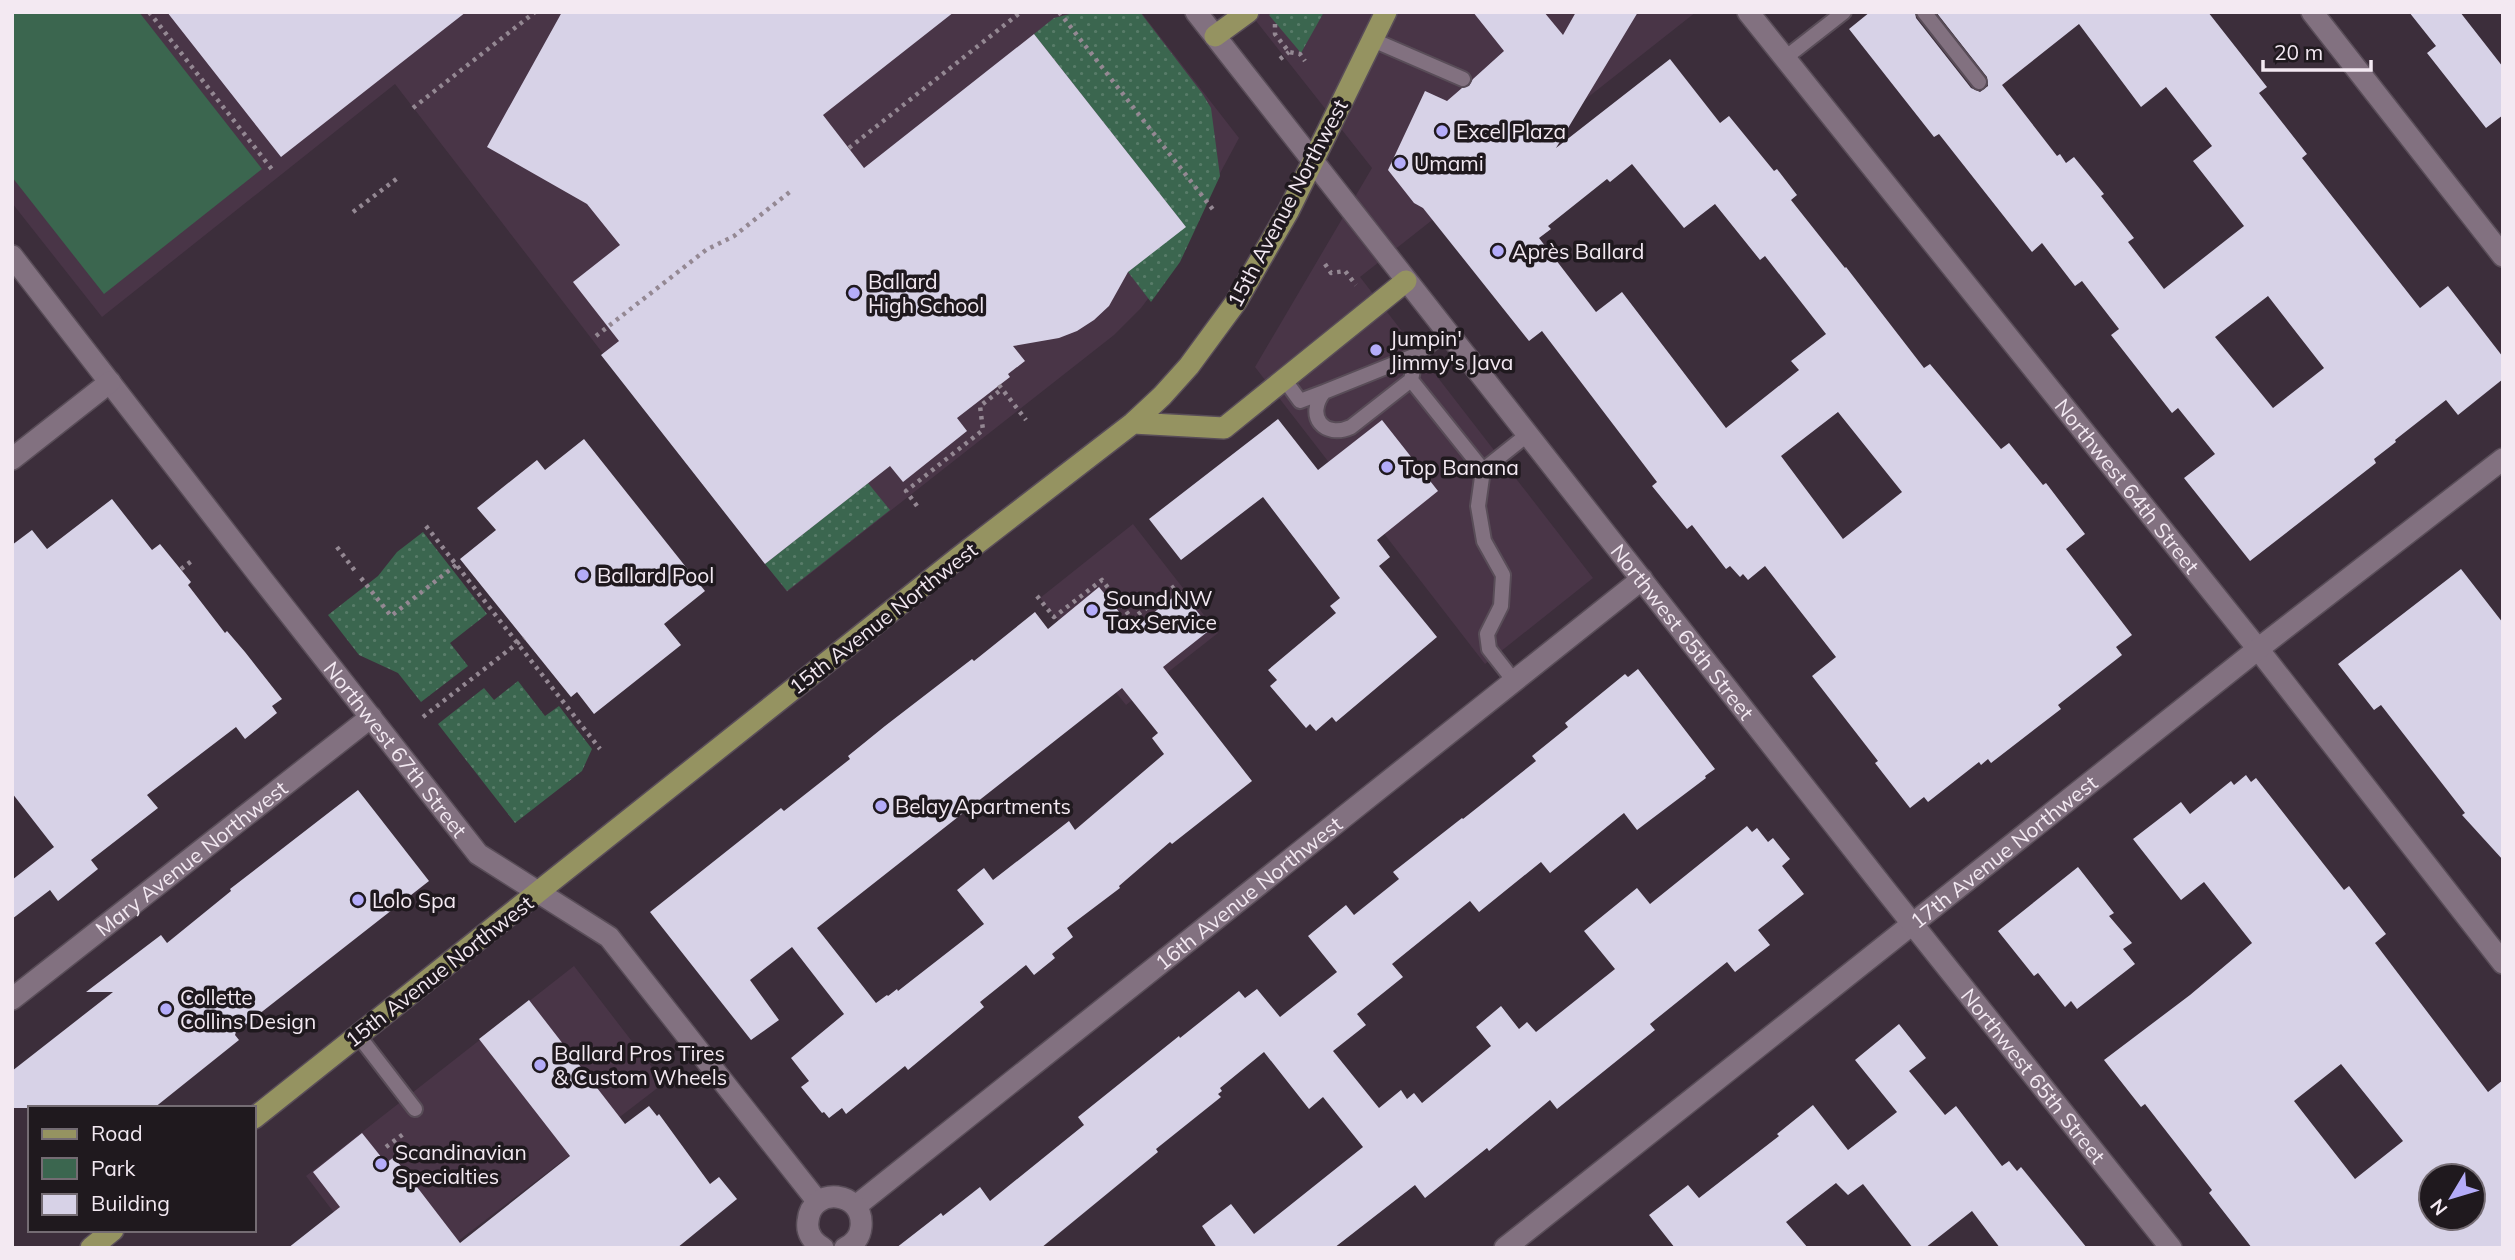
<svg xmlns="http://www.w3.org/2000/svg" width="2515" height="1260" font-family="Mulish,sans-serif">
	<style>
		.built { fill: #493547 }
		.grass { fill: url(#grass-dots) }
		.park { fill: #3b664f }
		.building { fill: #d7d2e7; fill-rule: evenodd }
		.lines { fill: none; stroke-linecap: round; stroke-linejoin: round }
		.lane-casing { stroke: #594d58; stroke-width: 18 }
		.street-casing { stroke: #594d58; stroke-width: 24 }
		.secondary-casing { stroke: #594d58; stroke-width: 24 }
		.primary-casing { stroke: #594d58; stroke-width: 24 }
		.path { stroke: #948893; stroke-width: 4.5; stroke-dasharray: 3.5 5; stroke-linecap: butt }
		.lane { stroke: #827180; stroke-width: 14 }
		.street { stroke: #827180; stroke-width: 21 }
		.secondary { stroke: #827180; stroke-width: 21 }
		.primary { stroke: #959361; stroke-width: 21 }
		.poi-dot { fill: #b4acf9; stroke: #1f191e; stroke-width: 2.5 }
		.labels { text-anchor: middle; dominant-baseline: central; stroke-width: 7; stroke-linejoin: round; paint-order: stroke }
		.poi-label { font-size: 21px; fill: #f3e9f2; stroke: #1f191e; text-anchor: start }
		.street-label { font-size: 21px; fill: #f3e9f2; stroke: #1f191e }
	</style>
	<defs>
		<pattern id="grass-dots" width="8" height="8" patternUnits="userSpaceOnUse" patternTransform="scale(1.75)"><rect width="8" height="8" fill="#3b664f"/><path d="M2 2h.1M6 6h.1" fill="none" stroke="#587c69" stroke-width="1.8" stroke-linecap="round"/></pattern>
	</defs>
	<rect width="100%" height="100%" fill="#3c2e3b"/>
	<path class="built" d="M12,12H1141L1239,138L1163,279L1141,308L1114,335L787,592L395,84L102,317L12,203Z
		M1249,12H1696L1360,277L1593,578L1485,664L1255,367L1372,168Z
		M1133,524L1218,633L1126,705L1040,598Z
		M574,966L664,1083L449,1248H361L306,1176Z"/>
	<path class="grass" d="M1078,12H1140L1202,93L1211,108L1220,176L1180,262L1151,302L1128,272L1185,226L1034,34L1054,18Z
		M1273,12H1324L1301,53L1269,15Z
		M868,483L890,510L787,591L765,564Z
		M423,532L487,614L450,643L468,666L421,702L398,673L359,655L328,615L378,576L397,552Z
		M518,681L545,716L559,706L592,749L582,771L515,823L438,724L484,688L494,700Z"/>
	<path class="park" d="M12,12H139L262,169L104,294L12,177Z"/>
	<path class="building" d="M167,12H466L281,157Z
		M562,12H954L823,115L864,168L1034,34L1186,227L1128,272L1109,306L1094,320L1077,331L1059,338L1013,346L1025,361L1008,374L1010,377L957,418L967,431L903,482L890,466L765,564L601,355L619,341L573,282L620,245L587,204L487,147Z
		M1473,12H1544L1563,35L1576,12H1638L1556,148L1670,59L1720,123L1729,116L1774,171L1777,169L1797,195L1791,200L1845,268L1846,267L1924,368L1930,364L2001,449L2009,443L2043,485L2046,483L2085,534L2066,549L2132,635L2116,647L2122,655L2058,705L2061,709L1991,763L1988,759L1981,765L1979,762L1928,802L1924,797L1910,808L1875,763L1878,761L1812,676L1836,657L1765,566L1748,580L1743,574L1740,577L1730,566L1726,569L1692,525L1687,529L1652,486L1657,482L1542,331L1529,341L1423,208L1414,203L1388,170L1425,91L1447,101L1462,88L1469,86L1473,79L1504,51ZM1632,164L1684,228L1715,204L1760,260L1765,256L1826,334L1791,361L1799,370L1726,428L1622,292L1596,312L1539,238L1551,229L1548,226L1607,179L1610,182ZM1838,412L1902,492L1843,539L1781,456Z
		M1870,12H1915L1916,18L1971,88L1980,92L1988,86L1987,77L1936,12H2208L2267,87L2259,93L2307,154L2302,158L2420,308L2448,286L2503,357V379L2458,415L2446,400L2395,440L2396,442L2374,459L2376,463L2250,561L2184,478L2215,454L2178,408L2172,413L2111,335L2119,329L2082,281L2075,286L2042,243L2032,252L1939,134L1934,137L1849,29ZM2079,24L2141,107L2166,87L2212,146L2193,161L2244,226L2164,289L2128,242L2134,238L2101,196L2104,194L2074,157L2066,163L2060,154L2057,156L2002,85ZM2268,296L2324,368L2273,408L2215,337Z
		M2409,12H2460L2503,67V115L2486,128L2427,53L2436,46Z
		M1278,419L1318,470L1382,420L1438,491L1377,540L1390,557L1379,566L1437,637L1336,722L1332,717L1316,731L1310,724L1306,728L1270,686L1277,680L1268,670L1336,613L1330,606L1340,598L1263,497L1181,560L1149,519Z
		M584,439L705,591L664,624L681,645L594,714L577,692L571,697L460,559L496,530L477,508L537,460L545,470Z
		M112,499L152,550L160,544L191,582L188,585L225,633L227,631L245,652L282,699L272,706L277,713L245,739L236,727L147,795L158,808L91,860L98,869L58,901L50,890L12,919V880L54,847L12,793V545L32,530L47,549Z
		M2461,569L2503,623V860L2462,815L2465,813L2381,705L2374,710L2338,664Z
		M1099,587L1133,629L1181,591L1211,629L1163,667L1252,781L1172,844L1170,842L1119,886L1120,888L1067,928L1073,937L1052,954L1055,958L1034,975L1026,965L980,1002L984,1007L908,1070L905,1066L846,1114L842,1108L829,1118L824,1112L822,1113L801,1087L809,1081L791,1058L844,1014L792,947L750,980L779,1020L751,1040L650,912L781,808L784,811L850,759L848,756L885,726L972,659L974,661L1035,612L1048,629ZM1122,688L1158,733L1152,738L1164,754L1075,830L1069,821L993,880L984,868L957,890L984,924L898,991L897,989L888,996L887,995L876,1003L817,928Z
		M1638,669L1715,769L1705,776L1706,778L1637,830L1624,813L1550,873L1541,862L1479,912L1470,901L1392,964L1403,977L1357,1014L1366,1025L1333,1051L1379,1108L1401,1090L1407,1099L1414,1093L1422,1103L1491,1046L1476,1027L1501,1006L1519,1029L1527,1022L1536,1032L1615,969L1584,931L1637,888L1650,904L1747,826L1752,832L1757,828L1768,842L1773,838L1790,859L1782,866L1804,894L1758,930L1770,945L1735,972L1727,962L1650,1024L1655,1030L1557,1109L1550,1100L1489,1151L1487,1148L1425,1198L1415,1185L1334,1248H1217L1202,1226L1231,1204L1254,1234L1363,1147L1323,1097L1309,1109L1264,1052L1220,1088L1222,1091L1218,1094L1221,1097L1156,1149L1158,1152L1041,1248H896L941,1213L943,1216L980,1187L990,1201L1084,1125L1078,1117L1179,1036L1180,1038L1239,991L1245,998L1257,989L1280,1017L1337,972L1308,936L1346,905L1354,915L1399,879L1393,872L1462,818L1463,819L1536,761L1532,756L1568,727L1565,723L1625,674L1628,677Z
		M2246,775L2251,782L2256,778L2344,890L2349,886L2386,934L2375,943L2488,1092L2503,1080V1248H2252L2209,1193L2212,1190L2145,1104L2141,1107L2104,1060L2190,995L2252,943L2204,882L2181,900L2133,839L2181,802L2190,814L2231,781L2234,785ZM2341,1064L2403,1141L2355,1179L2294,1101ZM2431,1176H2473V1218H2431Z
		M358,790L429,881L236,1032L235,1035L239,1040L154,1108H12V1071L113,992H86L161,935L167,943L231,891L230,889Z
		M2078,867L2114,913L2109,916L2132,943L2123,949L2135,964L2077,1009L2071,1001L2065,1007L2038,973L2034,976L1998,931Z
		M529,1000L625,1124L649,1106L657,1116L659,1114L710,1184L719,1177L737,1199L677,1248H288L340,1207L313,1172L362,1133L386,1163L394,1157L460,1243L570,1156L479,1039Z
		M1899,1024L1926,1058L1909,1071L1945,1115L1956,1106L2002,1166L2009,1161L2017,1171L2021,1167L2087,1248H2000L1972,1211L1925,1248H1913L1863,1184L1848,1195L1836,1183L1786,1222L1808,1248H1675L1649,1215L1688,1185L1699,1198L1779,1136L1777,1134L1813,1105L1848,1150L1897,1112L1855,1060Z"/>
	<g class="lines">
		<defs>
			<path id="lane" d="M1924,12L1979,82
				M1373,40L1463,79
				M1785,58L1844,12
				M1416,355L1324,392C1305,416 1324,439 1351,427L1411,380L1416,355L1446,332
				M1284,379L1300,401L1324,392
				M1411,380L1483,470
				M1514,681L1489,649L1487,634L1501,606L1503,575L1484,541L1478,506L1483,470L1527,435
				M358,1035L415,1109"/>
			<g id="street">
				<path id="s1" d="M1748,12L2258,649L2503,963"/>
				<path d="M2312,12L2503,256"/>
				<path id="s2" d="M12,256L262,579L478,854L609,937L818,1202"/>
				<path d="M12,459L110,382"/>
				<path id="s3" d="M12,999L371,717"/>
				<path id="s4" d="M856,1206L1642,579"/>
				<path d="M823,1248C813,1242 806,1233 808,1221C811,1185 865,1191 861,1227C860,1237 854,1244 845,1248"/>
				<path id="s5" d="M1505,1248L2258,649L2503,459"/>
			</g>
			<g id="secondary">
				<path id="s6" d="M1196,12L1887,892L2171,1248"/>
			</g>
			<path id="primary" d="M1215,36L1248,12
				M1133,423L1224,428L1406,281
				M254,1118L958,558L1133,423L1162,396L1189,366L1236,302L1289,210L1386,12
				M91,1248L113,1230"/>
		</defs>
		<use href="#lane" class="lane-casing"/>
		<use href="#street" class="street-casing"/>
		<use href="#secondary" class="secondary-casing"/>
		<use href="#primary" class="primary-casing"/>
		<path class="path" d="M149,12L274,172
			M1059,12L1214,211
			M1275,24V34L1289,52L1300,54L1305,61
			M1280,59L1289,52
			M413,108L535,12
			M849,148L1021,12
			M353,212L399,177
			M1325,264L1331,273L1345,271L1356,285
			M596,336L706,250L734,236L791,191
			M999,385L1026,420
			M917,506L906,491L983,430L980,406L1002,389
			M426,526L600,749
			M337,547L355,571
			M181,569L193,560
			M361,578L391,616L456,565
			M1037,596L1054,617L1102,580L1132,619L1176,585
			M423,717L524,638
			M386,1147L406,1132"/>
		<use href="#lane" class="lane"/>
		<use href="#street" class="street"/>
		<use href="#secondary" class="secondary"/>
		<use href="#primary" class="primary"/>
	</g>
	<g class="poi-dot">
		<circle cx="1442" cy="131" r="7"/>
		<circle cx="1400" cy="163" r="7"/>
		<circle cx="1498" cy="251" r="7"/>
		<circle cx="854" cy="293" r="7"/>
		<circle cx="1376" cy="350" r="7"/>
		<circle cx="1387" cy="467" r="7"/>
		<circle cx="583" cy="575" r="7"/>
		<circle cx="1092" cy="610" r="7"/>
		<circle cx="881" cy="806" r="7"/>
		<circle cx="358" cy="900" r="7"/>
		<circle cx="166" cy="1009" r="7"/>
		<circle cx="540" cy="1065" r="7"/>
		<circle cx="381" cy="1164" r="7"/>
	</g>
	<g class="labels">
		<g class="poi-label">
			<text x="1456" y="131">Excel Plaza</text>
			<text x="1414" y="163">Umami</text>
			<text x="1512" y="251">Après Ballard</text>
			<text x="868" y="281">Ballard<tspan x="868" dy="24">High School</tspan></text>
			<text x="1390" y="338">Jumpin'<tspan x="1390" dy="24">Jimmy's Java</tspan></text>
			<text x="1401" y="467">Top Banana</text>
			<text x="597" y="575">Ballard Pool</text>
			<text x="1106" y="598">Sound NW<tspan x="1106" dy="24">Tax Service</tspan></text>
			<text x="895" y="806">Belay Apartments</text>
			<text x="372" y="900">Lolo Spa</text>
			<text x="180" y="997">Collette<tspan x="180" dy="24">Collins Design</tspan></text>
			<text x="554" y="1053">Ballard Pros Tires<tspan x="554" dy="24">&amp; Custom Wheels</tspan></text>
			<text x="395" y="1152">Scandinavian<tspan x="395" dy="24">Specialties</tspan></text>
		</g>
		<g class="street-label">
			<text transform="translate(1287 203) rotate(-62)">15th Avenue Northwest</text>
			<text stroke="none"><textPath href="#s1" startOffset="607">Northwest 64th Street</textPath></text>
			<text transform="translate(883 618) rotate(-38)">15th Avenue Northwest</text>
			<text stroke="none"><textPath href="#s6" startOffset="788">Northwest 65th Street</textPath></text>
			<text stroke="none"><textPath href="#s2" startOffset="625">Northwest 67th Street</textPath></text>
			<text stroke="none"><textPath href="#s5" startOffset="637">17th Avenue Northwest</textPath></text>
			<text stroke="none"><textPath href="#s3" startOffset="228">Mary Avenue Northwest</textPath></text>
			<text stroke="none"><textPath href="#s4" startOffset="502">16th Avenue Northwest</textPath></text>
			<text transform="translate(439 971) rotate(-38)">15th Avenue Northwest</text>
			<text stroke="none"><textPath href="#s6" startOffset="1354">Northwest 65th Street</textPath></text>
		</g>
	</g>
	<rect width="2515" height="1260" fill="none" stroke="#f3e9f2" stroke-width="28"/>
	<rect x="28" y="1106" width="228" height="126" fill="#1f191e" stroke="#746c73" stroke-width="2"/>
	<rect x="42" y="1129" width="35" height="10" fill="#959361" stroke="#746c73" stroke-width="2"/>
	<text x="91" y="1141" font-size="21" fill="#f3e9f2">Road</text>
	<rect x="42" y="1158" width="35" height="21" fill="#3b664f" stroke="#746c73" stroke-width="2"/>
	<text x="91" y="1176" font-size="21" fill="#f3e9f2">Park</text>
	<rect x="42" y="1194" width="35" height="21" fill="#d7d2e7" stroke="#746c73" stroke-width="2"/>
	<text x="91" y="1211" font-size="21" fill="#f3e9f2">Building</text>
	<g transform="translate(2452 1197) rotate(232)"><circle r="33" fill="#1f191e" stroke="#746c73" stroke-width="2"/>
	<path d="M0-5L12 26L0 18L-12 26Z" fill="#b4acf9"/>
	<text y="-10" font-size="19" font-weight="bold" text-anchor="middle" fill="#f3e9f2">N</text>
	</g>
	<path d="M2263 60v10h108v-10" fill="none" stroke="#f3e9f2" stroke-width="3.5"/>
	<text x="2274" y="60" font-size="21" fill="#f3e9f2" stroke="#1f191e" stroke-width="5" paint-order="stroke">20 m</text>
</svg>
